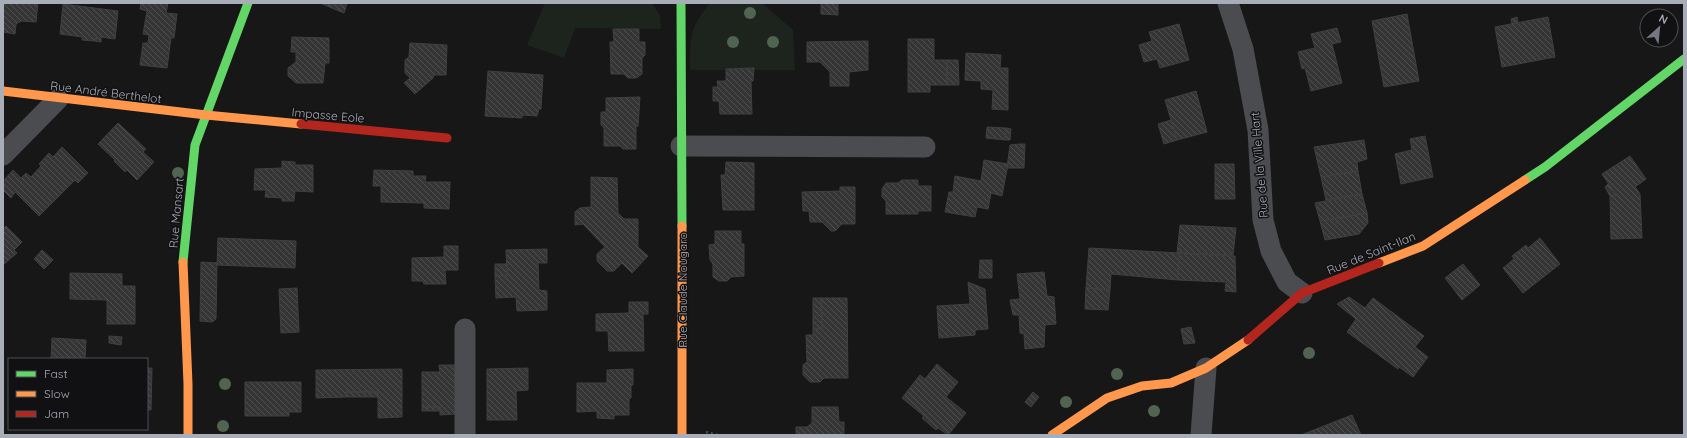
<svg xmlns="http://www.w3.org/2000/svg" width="1687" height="438" font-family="Quicksand,sans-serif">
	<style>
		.grass { fill: #1d241e }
		.building { fill: url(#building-back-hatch); stroke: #3f4043 }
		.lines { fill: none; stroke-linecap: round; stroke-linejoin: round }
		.path { stroke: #4d4e52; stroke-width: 2.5; stroke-dasharray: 2 3; stroke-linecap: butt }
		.street { stroke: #4b4c50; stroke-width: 21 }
		.fast { stroke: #63d668; stroke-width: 9 }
		.slow { stroke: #ff974d; stroke-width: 9 }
		.jam { stroke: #b3261e; stroke-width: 9 }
		.tree { fill: #506451 }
		.labels { text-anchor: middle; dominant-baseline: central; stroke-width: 3; stroke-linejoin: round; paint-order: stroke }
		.street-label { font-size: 12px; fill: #a8adb8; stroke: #111113 }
	</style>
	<defs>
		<pattern id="building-back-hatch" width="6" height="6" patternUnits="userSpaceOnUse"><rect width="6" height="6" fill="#353536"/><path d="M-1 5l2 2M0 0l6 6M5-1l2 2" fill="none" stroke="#4f5051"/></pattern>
	</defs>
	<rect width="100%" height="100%" fill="#171717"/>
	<path class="grass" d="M545,3H652L660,16L661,29L575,28L564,58L527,45Z
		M710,3H762L793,30L795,70H690C690,38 689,29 710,3Z"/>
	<path class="building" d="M3,3H38L36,22L21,21L16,24L15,34L3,32Z
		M141,3H168L166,13L177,14L174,38H171L167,68L140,65L143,43H148L149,35L143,34L147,11L140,9Z
		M320,3H347L344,13Z
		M821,3H838V15L821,14Z
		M63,4L118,11L115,39L101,37V39L95,38V41L82,40V37L60,34Z
		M1407,14L1419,81L1384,87L1372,21Z
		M1517,17L1518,23L1512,24L1511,19Z
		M1548,17L1555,57L1502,67L1495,27Z
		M1179,24L1189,60L1160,68L1157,59L1144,62L1139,45L1152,41L1149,32Z
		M1337,28L1341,42L1332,44L1342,83L1311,91L1305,68L1302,69L1298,52L1315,48L1311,34Z
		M613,29H639V42H645V55L642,58V74L636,78H628L624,74H611L610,42H614Z
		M292,37L329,38V63H325L323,83H296L288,76V68L296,62V52H291Z
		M95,38L101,39V42L95,41Z
		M908,39H934V60H947V85H930V92H908Z
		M868,41V70L849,72V86H830V72L820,62H807V42Z
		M410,43L447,45L446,75H434L433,78L415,94L404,83L410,78L405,73V60L409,57Z
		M966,53L1001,55L1000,68H1008V110L992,109L993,90L981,89V81L965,80Z
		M947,60H958L959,85H947Z
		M754,68L753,81H751L752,114H720L719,101H713V87H718L717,81H726V69Z
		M488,71L543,75L541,109H539L537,116L522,115V118L485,116Z
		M1196,91L1207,132L1177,140L1165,100Z
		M640,97L638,126H636V149H623L620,146H604V128L601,125V112H606V98Z
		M1171,120L1177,140L1164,144L1158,124Z
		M118,123L146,149L143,152L154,162L137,180L127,170L125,172L114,161L115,160L98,144Z
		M987,127L1006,128L1005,140L986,138Z
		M1006,128L1011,129L1010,140H1005Z
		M1425,136L1433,177L1401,184L1395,154L1412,150L1410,139Z
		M1364,140L1367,159L1357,162L1358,171L1321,177L1314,147Z
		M1019,144H1025L1024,168H1007L1010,145Z
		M62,147L88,173L78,183L75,180L39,216L15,192L11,198L3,190V181L13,170L21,178L26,173L31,177L41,166L39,164L49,153L53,157Z
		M1630,156L1646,179L1635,187L1640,194L1642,238L1611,239L1610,196L1616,195L1602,174Z
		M984,160L1008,164L1002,196L991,193L988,209L977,207L975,217L945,212L949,192H953L955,176L981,181Z
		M282,161L295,162V165H313V192L295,191L294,201H282V198L265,197L266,190H254L255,169L282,168Z
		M726,162L754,163V210H723L721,175H725Z
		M1215,164H1234L1235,199H1215Z
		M374,170L413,171V176H426L425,182H450L449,209L424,208V203L381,202V186H373Z
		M1358,171L1362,194L1326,200L1321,177Z
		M591,177L617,178L618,213L624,219H638V247L648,256L632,273L622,263L614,271H607L597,261V254L605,247L583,224L575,225V212L580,208L591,207Z
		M902,180H918V186H931V211H918V214H886V201L882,197V189L886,183H898Z
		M1608,184L1616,195L1610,196L1605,187Z
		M840,187H855V224H842L835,231H831L822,222H810L809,211H803L802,192L840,191Z
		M1362,194L1367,213L1320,221L1315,203Z
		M1367,213L1368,223L1359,234L1325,240L1320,221Z
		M1180,225L1236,228L1233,255L1177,253Z
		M6,226L22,242L14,250L17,253L3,265V229Z
		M715,231H741V244H744V276L731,277L727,281H719L713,277V264L710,260L709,245L715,244Z
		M218,238L296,241L295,268L217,265Z
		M1540,238L1560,264L1523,293L1503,268L1514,259L1512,256L1526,245L1528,248Z
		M444,246H458V270H445L446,284H424L423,281H412V258L444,257Z
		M1089,248L1179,253L1178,280L1111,274L1110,290L1086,288Z
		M547,249V263H538L539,290L547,291V310L517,311L516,297L496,298L495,276H507L506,250Z
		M42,250L53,260L44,269L34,259Z
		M1179,253L1235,256L1236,292L1225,291L1226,282L1178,280Z
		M980,260H992V278H979Z
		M201,262L217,263L216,319L212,322L200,321Z
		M495,264H507V276H495Z
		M1463,264L1480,285L1462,300L1445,278Z
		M1044,272L1047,296L1054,297L1056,324L1045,325L1044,347L1025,349L1024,334L1020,333L1019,315H1013L1010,300L1020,299L1017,274Z
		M70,273L122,274V286H135V324H107V300L70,299Z
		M968,282L985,289L988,329L975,330V335L939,338L937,306L970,304Z
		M297,288L299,332L281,333L279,289Z
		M1086,288L1110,290L1108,310L1085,309Z
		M1349,297L1365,308L1373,298L1424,336L1415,347L1428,357L1413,377L1399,367L1398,369L1347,332L1356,319L1337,304Z
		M813,298H821L822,329H813Z
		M821,298H847L848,378H824L820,382H810L803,375V365L807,362L806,335H813V329H822Z
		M629,302H648V314H643L644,351H609L608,331H596V314L629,313Z
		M1191,327L1195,343L1184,344L1181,329Z
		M109,336L122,337L121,345L109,343Z
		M52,338L86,340L85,359H51Z
		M937,364L958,382L946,397L966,413L948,435L938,428L936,430L922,418L924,416L902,398L920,375L925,379Z
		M439,365H455L456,414L440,415V407H422V372H440Z
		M147,368H152L151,410H147Z
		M528,368V390L516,391L517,420H487V369Z
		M402,369V417L378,418V392H346V397L316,398V370Z
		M633,369V385H631V398H629V415H614V419L597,418V411L577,412V383H607V370Z
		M245,382H301V412H289V416H245Z
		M346,392H378V397H346Z
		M1033,392L1039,397L1031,407L1025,402Z
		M422,407H440V411H422Z
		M812,407H838L839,422H844V435H796V427H807L812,423Z
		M1352,415L1361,435H1301Z"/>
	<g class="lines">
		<path class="path" d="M706,432L718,435"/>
		<path class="street" d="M1228,3L1243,49L1258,130L1263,220L1271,251L1287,282L1302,293
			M681,146L925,147
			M3,155L58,99
			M465,329V435
			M1201,435L1206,368"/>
		<path class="fast" d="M681,3L682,226
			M1525,180L1545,167L1684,59
			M183,262L195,145L248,3"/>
		<path class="slow" d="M3,91L206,115L301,124
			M682,226V435
			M183,262L188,384V435
			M1379,263L1423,246L1525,180
			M1052,435L1107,398L1142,386L1171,383L1206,368L1248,340"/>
		<path class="jam" d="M301,124L447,138
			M1248,340L1302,293L1379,263"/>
	</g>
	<g class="tree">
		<circle cx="750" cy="13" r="6"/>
		<circle cx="733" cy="42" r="6"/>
		<circle cx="773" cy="42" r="6"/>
		<circle cx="178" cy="173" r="6"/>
		<circle cx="1309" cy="353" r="6"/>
		<circle cx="1117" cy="374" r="6"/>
		<circle cx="225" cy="384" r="6"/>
		<circle cx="1066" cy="402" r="6"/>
		<circle cx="1154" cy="411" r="6"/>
		<circle cx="223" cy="426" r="6"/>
	</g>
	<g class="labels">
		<g class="street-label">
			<text transform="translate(106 92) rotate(7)">Rue André Berthelot</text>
			<text transform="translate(328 115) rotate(5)">Impasse Eole</text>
			<text transform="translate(1259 165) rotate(-95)">Rue de la Ville Hart</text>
			<text transform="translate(176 213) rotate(-85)">Rue Mansart</text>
			<text transform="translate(1371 253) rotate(-22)">Rue de Saint-Ilan</text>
			<text transform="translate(682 290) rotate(-90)">Rue Claude Nougaro</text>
		</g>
	</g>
	<rect width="1687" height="438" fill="none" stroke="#a8adb8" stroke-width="8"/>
	<rect x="8" y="358" width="140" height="72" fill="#111113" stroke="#4d4f55"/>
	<rect x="16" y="371" width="20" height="6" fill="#63d668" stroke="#4d4f55"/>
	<text x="44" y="378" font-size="12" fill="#a8adb8">Fast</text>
	<rect x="16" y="391" width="20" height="6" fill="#ff974d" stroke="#4d4f55"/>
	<text x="44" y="398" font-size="12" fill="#a8adb8">Slow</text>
	<rect x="16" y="411" width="20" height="6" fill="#b3261e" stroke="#4d4f55"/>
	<text x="44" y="418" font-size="12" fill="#a8adb8">Jam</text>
	<g transform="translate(1659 28) rotate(27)"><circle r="19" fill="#111113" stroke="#4d4f55"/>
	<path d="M0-3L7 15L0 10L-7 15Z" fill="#757880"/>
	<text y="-6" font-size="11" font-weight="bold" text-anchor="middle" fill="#a8adb8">N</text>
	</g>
</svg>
